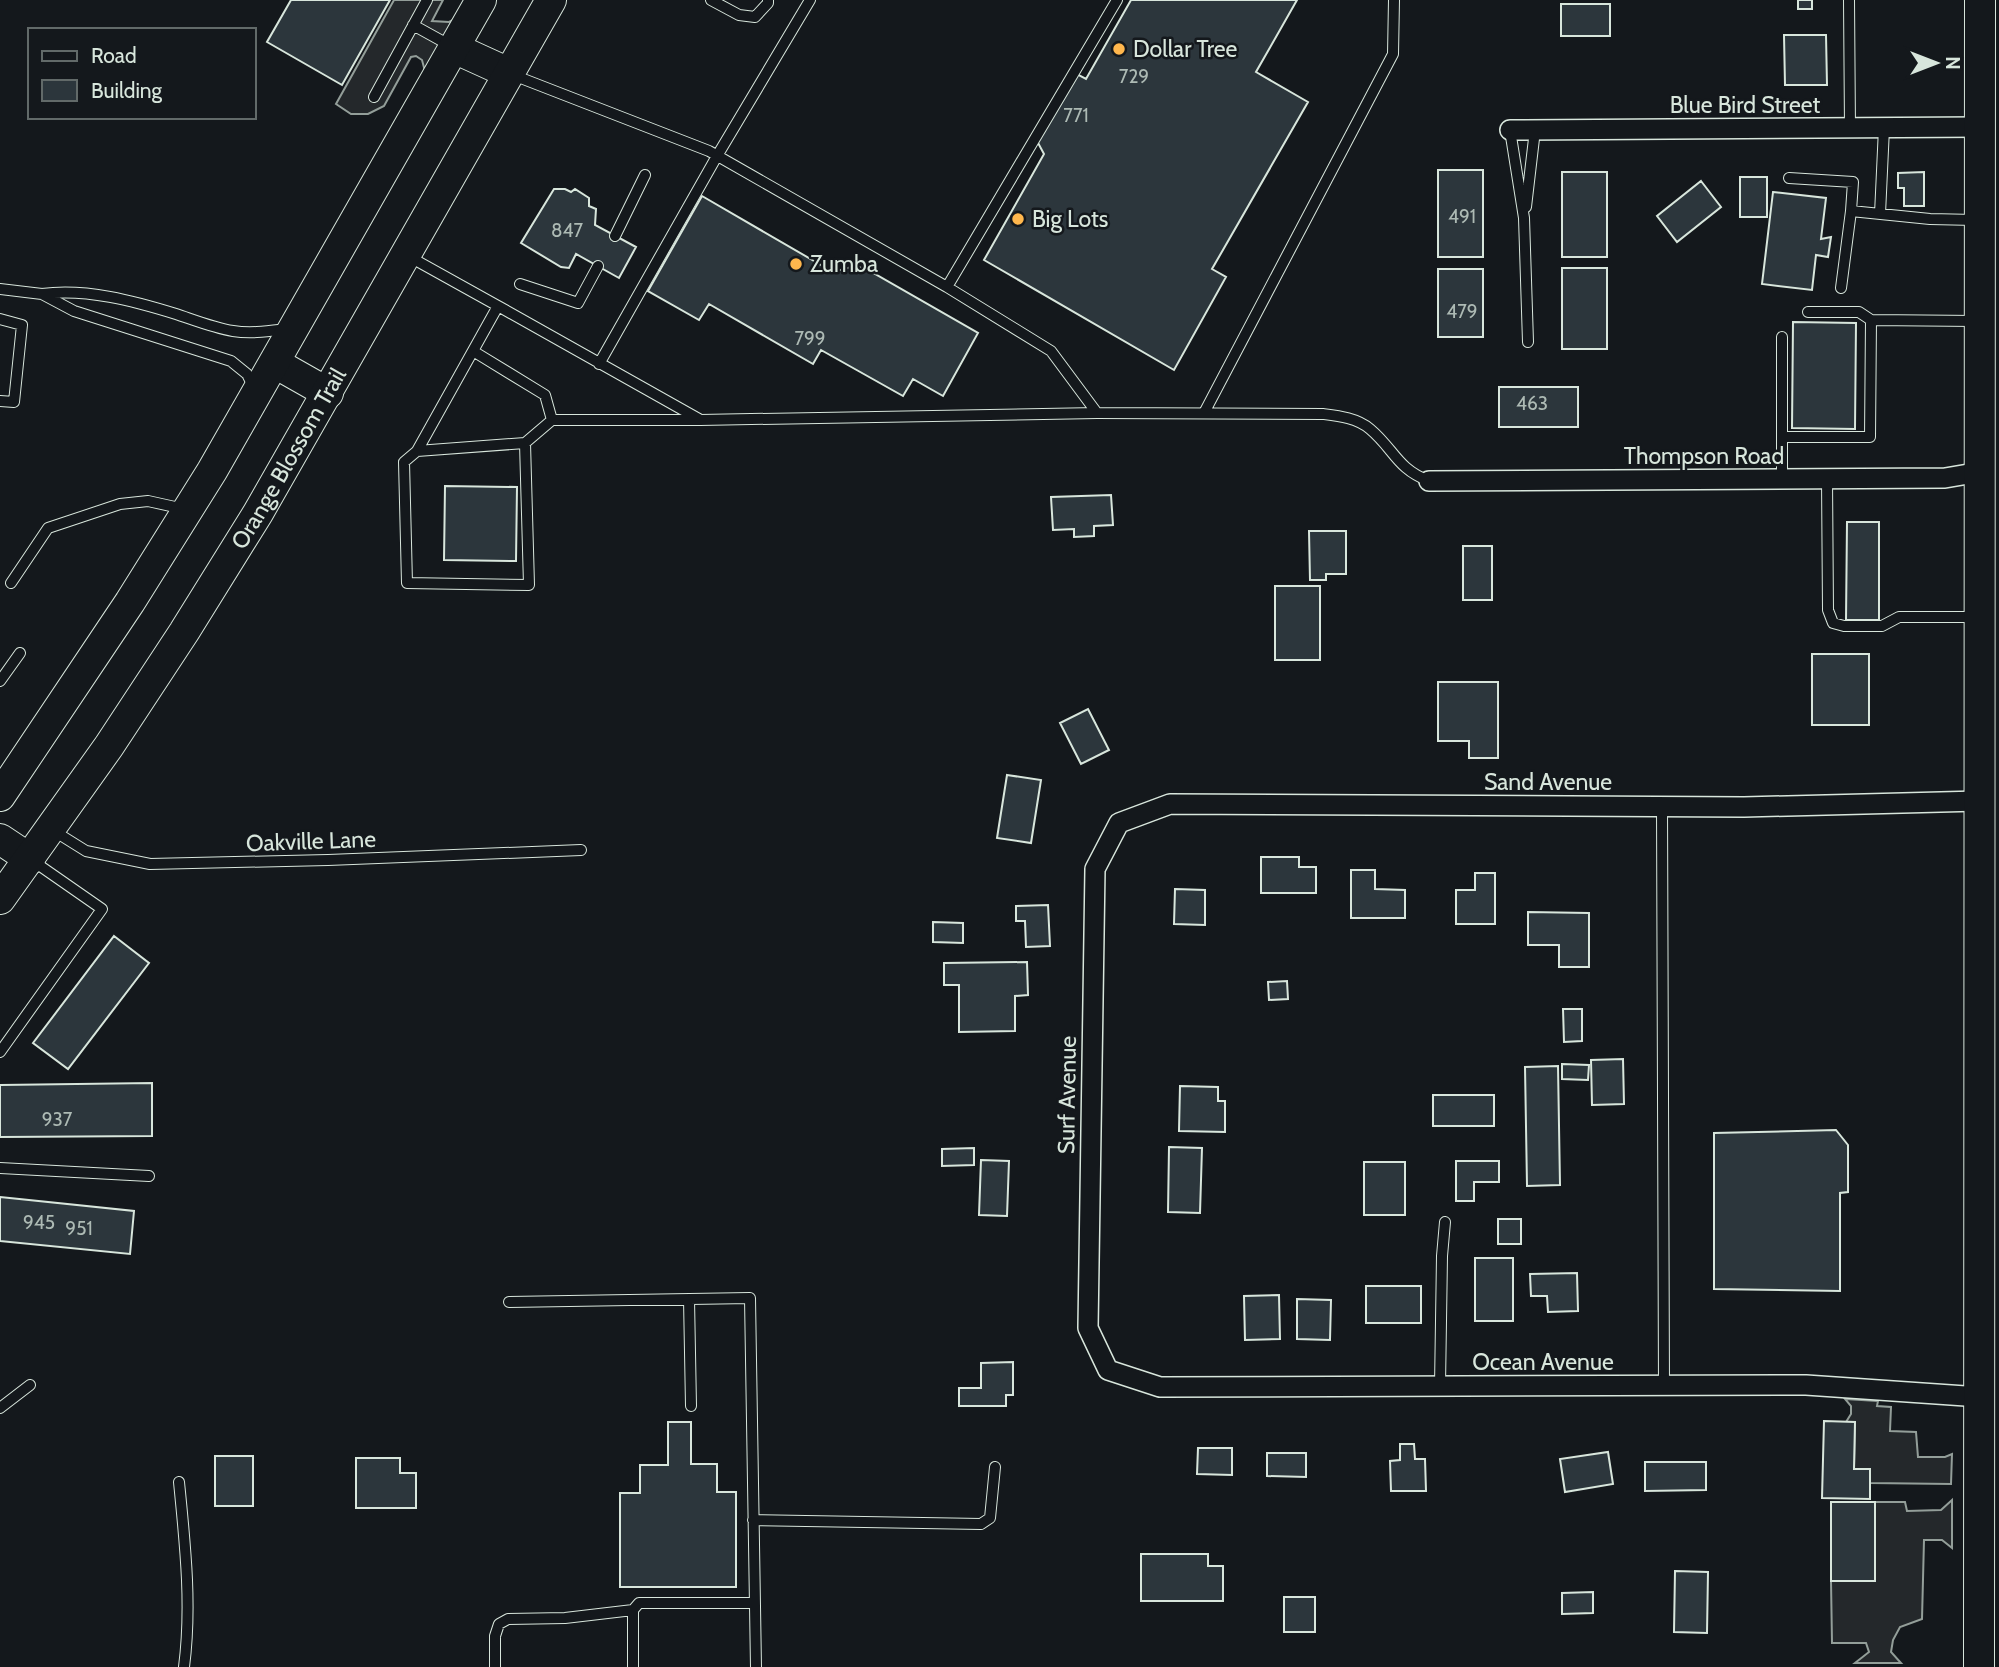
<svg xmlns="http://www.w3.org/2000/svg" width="1999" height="1667" font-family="Cabin,sans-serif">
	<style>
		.parking { fill: #24282b; stroke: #939e99; stroke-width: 2 }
		.building { fill: #2c363c; stroke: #d8e6dc; stroke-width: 2 }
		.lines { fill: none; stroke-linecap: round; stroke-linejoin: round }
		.service-casing { stroke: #d8e6dc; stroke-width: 12 }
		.minor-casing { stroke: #d8e6dc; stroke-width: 22 }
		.primary-casing { stroke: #d8e6dc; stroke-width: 32 }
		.service { stroke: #14181c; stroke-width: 10 }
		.minor { stroke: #14181c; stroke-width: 19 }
		.primary { stroke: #14181c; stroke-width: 30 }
		.poi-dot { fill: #ffb74d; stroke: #14181c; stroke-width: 2.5 }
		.labels { text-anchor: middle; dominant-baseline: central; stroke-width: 5; stroke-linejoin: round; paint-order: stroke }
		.number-label { font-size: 19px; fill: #adbab4 }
		.poi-label { font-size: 23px; fill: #d8e6dc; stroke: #14181c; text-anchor: start }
		.street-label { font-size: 23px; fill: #d8e6dc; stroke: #14181c }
	</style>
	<rect width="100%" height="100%" fill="#14181c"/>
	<path class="parking" d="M394,0H443L432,21L449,22L461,16L426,75L422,60L416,56L411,57L384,106L368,114H351L336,104Z
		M1845,1399L1878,1401L1877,1406L1891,1407L1890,1431L1916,1432L1918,1457H1945L1952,1454L1951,1484L1870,1483V1469H1854L1855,1422H1846L1851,1414V1406Z
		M1952,1500V1548L1942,1540H1924L1922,1619L1900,1627L1893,1640L1891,1652L1901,1663H1855L1869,1652L1866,1643H1832L1831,1581H1875V1502H1905L1907,1511L1941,1510Z"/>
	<path class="building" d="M291,0H390L342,85L267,42Z
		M1131,0H1297L1256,72L1308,102L1212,269L1226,277L1174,370L984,260L1044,154L1037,141L1075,73L1086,79Z
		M1798,0H1812V9H1798Z
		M1561,4H1610V36H1561Z
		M1784,35H1826L1827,85H1785Z
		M1438,170H1483V257H1438Z
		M1562,172H1607V257H1562Z
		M1924,172V206H1904V188H1898V173Z
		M1740,177H1767V217H1740Z
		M1701,181L1721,207L1677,242L1657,216Z
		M554,189H565L571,192L575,189L589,198V206L596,209L595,225L636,247L619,278L576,254L569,268L561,267L521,243Z
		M1773,192L1826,198L1821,239L1831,237L1828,257L1816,255L1812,290L1762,284Z
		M702,196L833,272L855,266L868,270L978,333L943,396L913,379L903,396L821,350L813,364L709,304L699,320L648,291Z
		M1562,268H1607V349H1562Z
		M1438,269H1483V337H1438Z
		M1793,322L1856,323L1855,429L1792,428Z
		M1499,387H1578V427H1499Z
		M445,486L517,487L516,561L444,560Z
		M1111,495L1113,525L1094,526V536L1074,537V529L1053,530L1051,497Z
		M1847,522H1879V620H1846Z
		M1309,531H1346V574H1326V580H1310Z
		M1463,546H1492V600H1463Z
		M1275,586H1320V660H1275Z
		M1812,654H1869V725H1812Z
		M1438,682H1498V758H1469V741H1438Z
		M1088,709L1109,750L1081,764L1060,723Z
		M1007,775L1041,780L1031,843L997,838Z
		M1261,857H1299V867H1316V893H1261Z
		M1351,870H1375V889L1405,890V918H1351Z
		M1475,873H1495V924H1456V890H1475Z
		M1175,889L1205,890V925L1174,924Z
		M1048,905L1050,946L1026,947L1025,921H1016V906Z
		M1528,912L1589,913V967H1559V945H1528Z
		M933,922L963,923V943L933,942Z
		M114,936L149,963L68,1069L33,1043Z
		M1027,962L1028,995L1015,996V1031L959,1032V985H944V963Z
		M1287,981L1288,999L1269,1000L1268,982Z
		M1563,1009H1582V1041L1564,1042Z
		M1623,1059L1624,1104L1592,1105L1591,1060Z
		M1562,1064L1589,1065L1588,1080L1562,1079Z
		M1558,1066L1560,1185L1527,1186L1525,1067Z
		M152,1083V1136L0,1137V1085Z
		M1180,1086L1218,1087V1101H1225V1132L1179,1131Z
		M1433,1095H1494V1126H1433Z
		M1836,1130L1848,1145V1192L1840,1193V1291L1714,1289V1133Z
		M1169,1147L1202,1148L1200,1213L1168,1212Z
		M974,1148V1165L942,1166V1149Z
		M981,1160L1009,1161L1007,1216L979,1215Z
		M1456,1161H1499V1182H1474V1201H1456Z
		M1364,1162H1405V1215H1364Z
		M0,1197L134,1211L130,1254L0,1241Z
		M1498,1219H1521V1244H1498Z
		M1475,1258H1513V1321H1475Z
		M1577,1273L1578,1311L1548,1312L1547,1296H1531L1530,1274Z
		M1366,1286H1421V1323H1366Z
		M1279,1295L1280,1339L1245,1340L1244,1296Z
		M1297,1299L1331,1300L1330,1340L1297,1339Z
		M1013,1362V1395H1006V1406H959V1388H981V1363Z
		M1824,1421L1855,1422L1854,1469H1870V1499L1822,1498Z
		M668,1422H691V1464H717V1492H736V1587H620V1493H640V1465H668Z
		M1400,1444H1414L1415,1459H1425L1426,1491H1391L1390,1461L1400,1460Z
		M1198,1448H1232V1475L1197,1474Z
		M1608,1452L1613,1484L1565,1492L1560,1459Z
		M1267,1453H1306V1477L1267,1476Z
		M215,1456H253V1506H215Z
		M356,1458H400V1473H416V1508H356Z
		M1645,1462H1706V1490L1645,1491Z
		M1831,1502H1875V1581H1831Z
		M1141,1554H1208V1566H1223V1601H1141Z
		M1675,1571L1708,1572L1707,1633L1674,1632Z
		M1593,1592V1613L1562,1614V1593Z
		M1284,1597H1315V1632H1284Z"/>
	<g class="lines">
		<defs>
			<path id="service" d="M711,0L739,15L755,17L768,3V0
				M1849,0L1850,128
				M413,25L451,46
				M513,75L709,151L947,287L1117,0
				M374,97L427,0
				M1510,130L1524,218L1528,342
				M1789,178L1853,182L1851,211
				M1526,207L1535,130
				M1880,214L1884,128
				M615,236L645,175
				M408,256L498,306L417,451L404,462L407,583L529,585L525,443
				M520,284L578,303L598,266
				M947,287L1051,351L1097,413
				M1841,288L1851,211L1930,219L1975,220
				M0,289L42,294
				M498,306L699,419
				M1808,312H1859L1871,320
				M0,319L22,325L14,402L0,401
				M1782,337V437
				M473,351L545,395L552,420
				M599,364L717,156L810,0
				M254,388L247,374L231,361L74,311L42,294C86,288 134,301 176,314C194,320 214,328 233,331C251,334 270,331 288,329
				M1204,413L1393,54L1394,0
				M417,451L525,443L552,420H700L1097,413L1323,414C1339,416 1357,418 1370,429C1394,449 1397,469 1429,481
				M1827,479L1828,610L1833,623L1844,626H1882L1899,617H1977
				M1782,480V437H1870L1871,320L1976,321
				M11,583L48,528L120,504L148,501L184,509
				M0,681L20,653
				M1662,807L1664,1386
				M54,831L86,851L150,864L328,860L581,850
				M0,1052L102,909L33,861
				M0,1168L149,1176
				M689,1299L691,1406
				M509,1302L750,1298L756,1667
				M1440,1386L1442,1256L1445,1222
				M0,1408L30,1385
				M179,1482C185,1543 192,1606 184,1667
				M753,1520L981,1524L990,1518L995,1467
				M495,1667V1636L499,1624L508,1619L565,1618L633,1610
				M633,1667V1610L639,1603H755"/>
			<path id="minor" d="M1510,130L1980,127
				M1429,481L1945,478L1980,472
				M1979,801L1744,807L1170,804L1119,823L1095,869L1088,1328L1108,1370L1160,1387L1806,1385L1980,1397"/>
			<g id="primary">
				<path d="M454,48L509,73"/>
				<path d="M275,363L328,393"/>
				<path d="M0,796L130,602L212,471L481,0"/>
				<path d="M0,839L30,859"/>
				<path id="s1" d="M0,899L109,746L184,632L258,513L551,0"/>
				<path d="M1979,1667L1980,0"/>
			</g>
		</defs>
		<use href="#service" class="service-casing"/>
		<use href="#minor" class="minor-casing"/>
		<use href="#primary" class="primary-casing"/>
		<use href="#service" class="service"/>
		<use href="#minor" class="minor"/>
		<use href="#primary" class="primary"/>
	</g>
	<g class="poi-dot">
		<circle cx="1119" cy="49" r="7"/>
		<circle cx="1018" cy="219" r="7"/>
		<circle cx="796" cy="264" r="7"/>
	</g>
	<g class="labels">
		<g class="number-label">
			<text x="1134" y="76">729</text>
			<text x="1076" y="115">771</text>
			<text x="1462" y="216">491</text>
			<text x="567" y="230">847</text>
			<text x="1462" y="311">479</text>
			<text x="810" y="338">799</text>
			<text x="1532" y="403">463</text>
			<text x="57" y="1119">937</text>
			<text x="39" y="1222">945</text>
			<text x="79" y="1228">951</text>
		</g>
		<g class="poi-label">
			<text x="1133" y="49">Dollar Tree</text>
			<text x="1032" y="219">Big Lots</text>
			<text x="810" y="264">Zumba</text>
		</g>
		<g class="street-label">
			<text x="1745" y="105">Blue Bird Street</text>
			<text x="1704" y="456">Thompson Road</text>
			<text stroke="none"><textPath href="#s1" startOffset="527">Orange Blossom Trail</textPath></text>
			<text x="1548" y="782">Sand Avenue</text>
			<text transform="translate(311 841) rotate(-2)">Oakville Lane</text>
			<text transform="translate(1067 1095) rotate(-89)">Surf Avenue</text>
			<text x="1543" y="1362">Ocean Avenue</text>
		</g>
	</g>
	<rect x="28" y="28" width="228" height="91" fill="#14181c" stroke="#626a69" stroke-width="2"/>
	<rect x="42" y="51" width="35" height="10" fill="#14181c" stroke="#626a69" stroke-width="2"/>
	<text x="91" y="63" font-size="21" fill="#d8e6dc">Road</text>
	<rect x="42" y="80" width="35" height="21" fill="#2c363c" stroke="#626a69" stroke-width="2"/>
	<text x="91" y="98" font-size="21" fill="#d8e6dc">Building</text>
	<g transform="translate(1936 63) rotate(90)" stroke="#14181c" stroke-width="5" paint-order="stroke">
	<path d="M0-5L12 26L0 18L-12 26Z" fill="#d8e6dc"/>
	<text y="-10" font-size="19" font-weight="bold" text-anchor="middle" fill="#d8e6dc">N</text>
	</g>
</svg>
